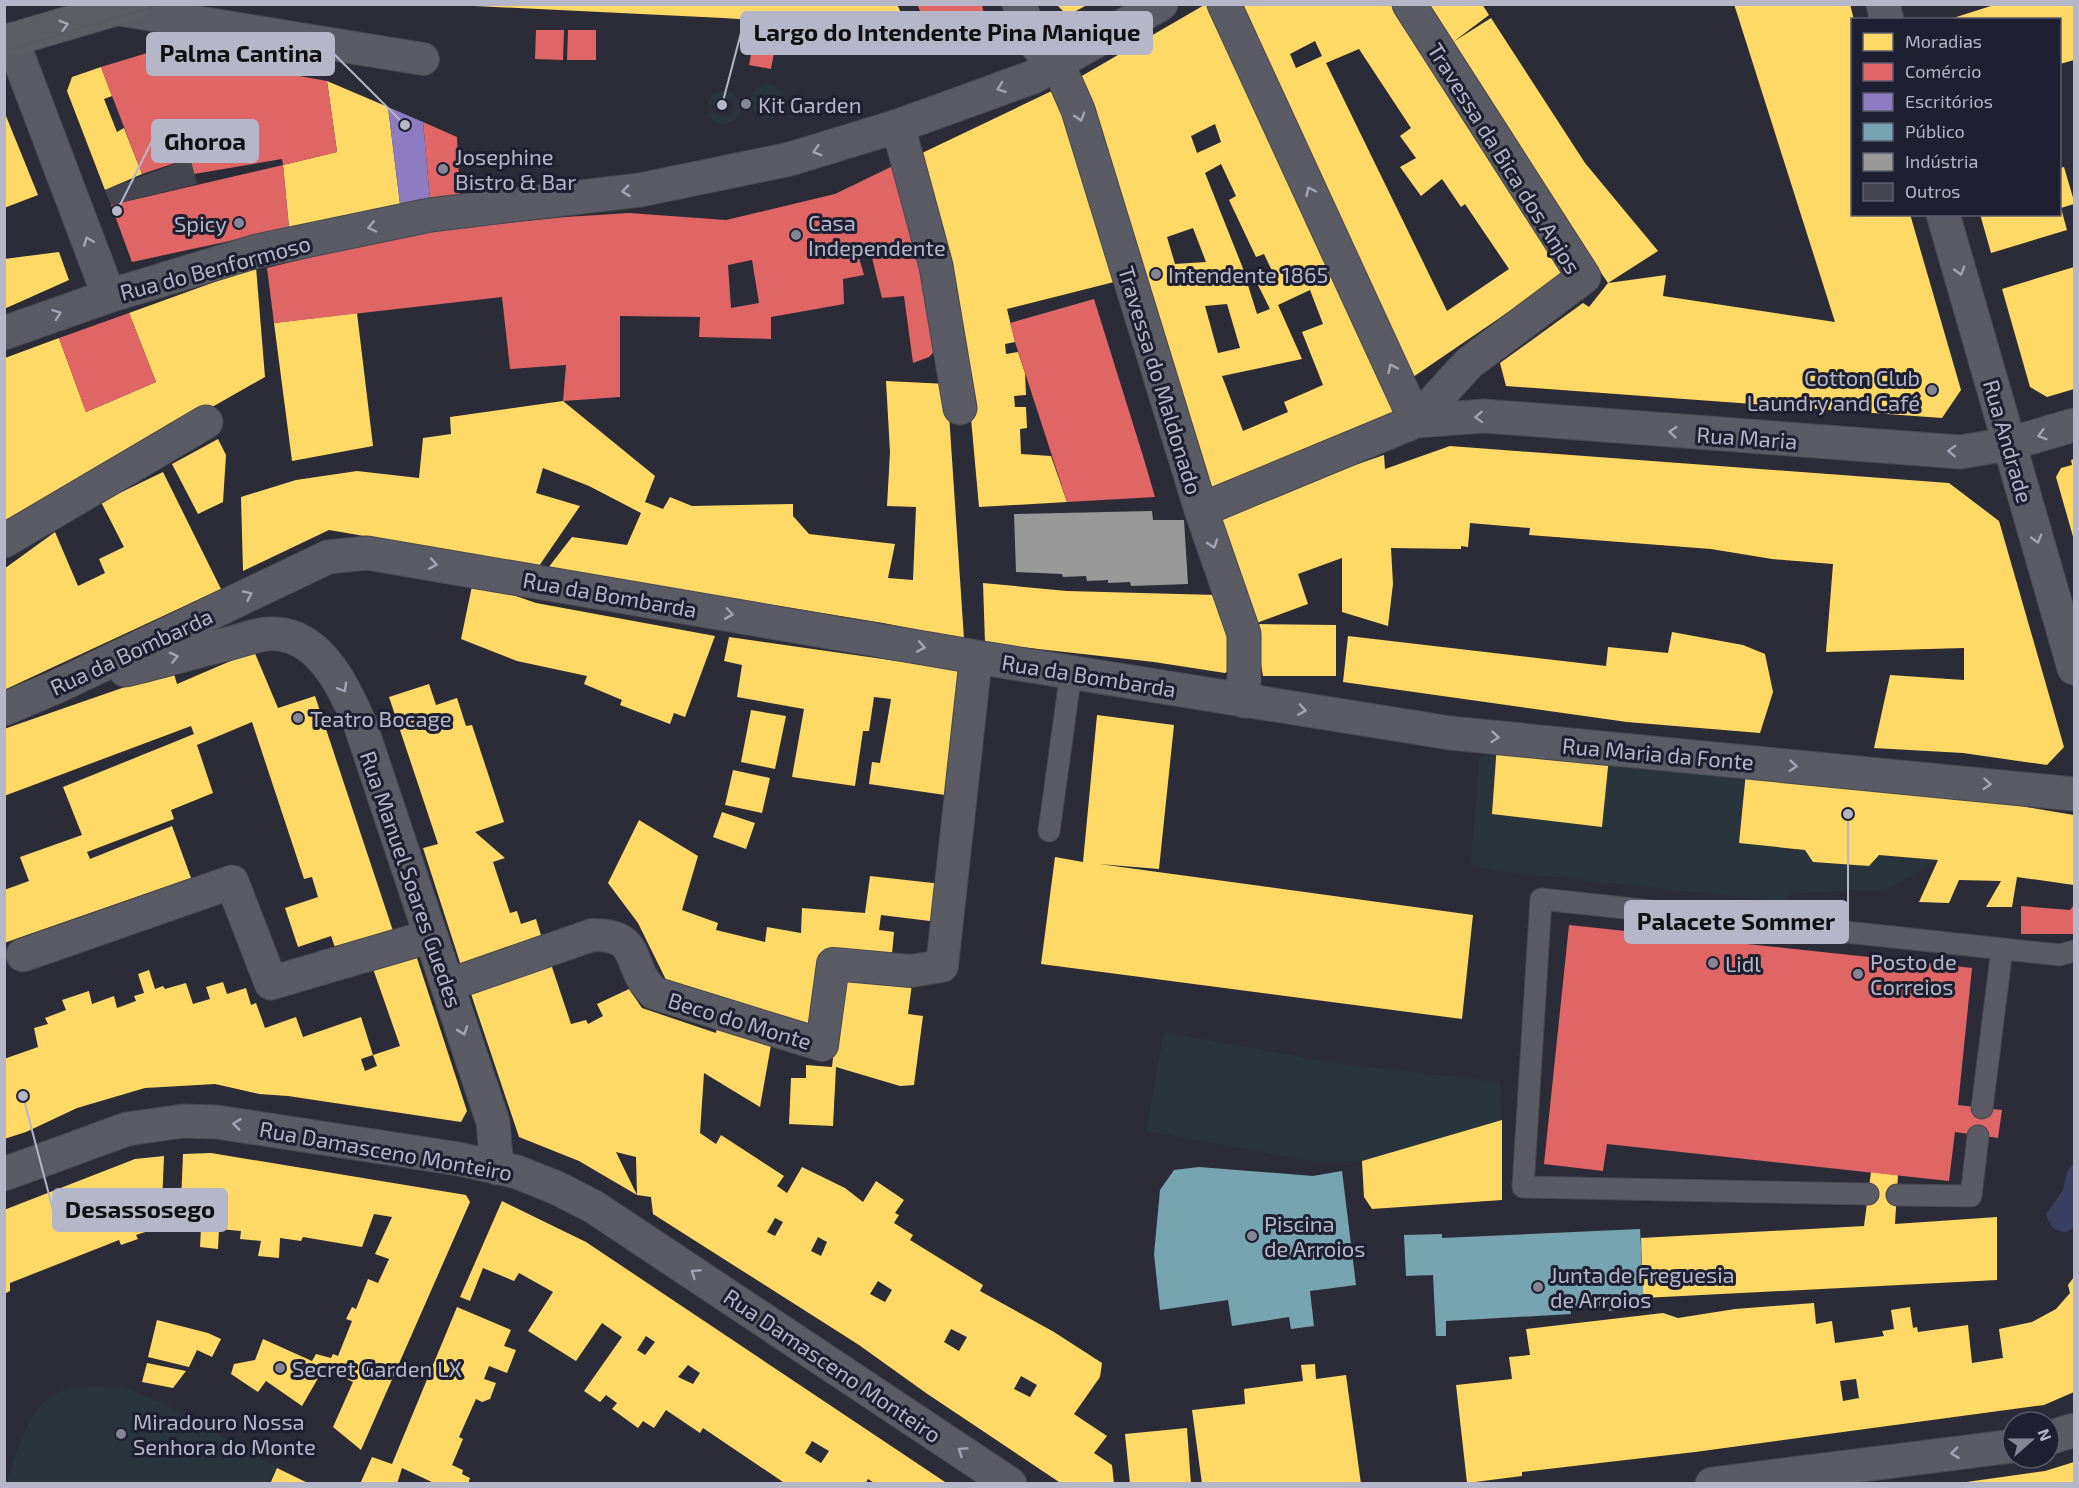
<svg xmlns="http://www.w3.org/2000/svg" width="2079" height="1488" font-family="'Exo 2',sans-serif">
	<style>
		.green { fill: #29343d }
		.water { fill: #3a3e5f }
		.homes { fill: #ffd966; fill-rule: evenodd }
		.shops { fill: #e06666; fill-rule: evenodd }
		.offices { fill: #8e7cc3 }
		.public { fill: #76a5af }
		.industry { fill: #999 }
		.building { fill: #44454e }
		.lines { fill: none; stroke-linecap: round; stroke-linejoin: round }
		.service-casing { stroke: #474850; stroke-width: 23 }
		.pedestrian-casing { stroke: #474850; stroke-width: 34 }
		.minor-casing { stroke: #474850; stroke-width: 35 }
		.primary-casing { stroke: #484954; stroke-width: 35 }
		.service { stroke: #5a5b65; stroke-width: 21 }
		.pedestrian { stroke: #5a5b65; stroke-width: 32 }
		.minor { stroke: #5a5b65; stroke-width: 33 }
		.primary { stroke: #5d5d66; stroke-width: 33 }
		.tram { stroke: #595a62; stroke-width: 1.5 }
		.oneway { stroke: #a3a4b4 }
		.oneway2 { stroke: #a3a4b3 }
		.poi-dot { fill: #858695; stroke: #1e2031; stroke-width: 2 }
		.labels { text-anchor: middle; dominant-baseline: central; stroke-width: 6; stroke-linejoin: round; paint-order: stroke }
		.poi-label { font-size: 22px; fill: #b5b6c7; stroke: #1e2031; text-anchor: start }
		.street-label { font-size: 22px; fill: #b5b6c7; stroke: #1e2031 }
		.leader { fill: none; stroke: #b5b6c7; stroke-width: 2 }
		.callout-dot { fill: #b5b6c7; stroke: #1e2031; stroke-width: 2 }
		.callout { fill: #b5b6c7; stroke: #b5b6c7; stroke-width: 2 }
		.callout-label { font-size: 24px; text-anchor: middle; font-weight: bold; fill: #111 }
	</style>
	<rect width="100%" height="100%" fill="#2b2c37"/>
	<path class="green" d="M769,84L781,90L784,96L774,97L773,94L760,96L762,109L775,108V104L785,103C782,116 773,120 760,117L751,107L741,108L735,120C723,127 715,124 707,113L715,112L723,117L733,112V104L728,98H720L714,105L707,106C710,93 719,88 732,92L741,102L750,101L756,88Z
		M1492,752L1746,772L1739,843L1805,850L1813,862L1869,866L1879,855L1938,860L1886,890H1853L1790,894L1785,902L1499,871L1471,865L1479,759Z
		M1164,1032L1334,1063L1500,1082L1502,1120L1362,1161L1316,1162L1146,1131Z
		M122,1386L171,1407L277,1467L268,1483H7C15,1451 30,1400 66,1389C83,1384 105,1387 122,1386Z"/>
	<path class="water" d="M2074,1163V1227L2067,1232C2053,1231 2050,1226 2046,1214L2063,1190L2067,1172Z"/>
	<path class="homes" d="M434,4H897L909,31L723,18Z
		M1056,4H1089L1072,13H1065Z
		M1206,4H1213L1401,416L1211,495L1080,77ZM1215,124L1221,142L1197,153L1191,136ZM1221,164L1236,196L1229,200L1256,257L1264,254L1275,277L1258,285L1270,309L1257,314L1242,266L1205,173ZM1193,228L1206,262L1175,264L1167,237ZM1310,290L1323,324L1302,332L1323,385L1284,402L1288,412L1243,431L1222,376L1302,359L1278,305ZM1227,304L1240,348L1218,353L1205,306Z
		M1232,4H1397L1570,270L1413,377ZM1315,41L1322,56L1296,68L1290,54ZM1359,49L1411,128L1400,136L1416,158L1400,167L1421,196L1442,179L1461,207L1465,204L1509,269L1447,311L1326,63Z
		M1419,4H1482L1489,15L1453,42L1491,18L1585,163L1658,251L1608,283Z
		M1734,4H1850L1854,20L1852,214H1910L1961,390L1942,418L1506,386L1500,363L1583,303L1589,307L1608,283L1666,275L1663,296L1835,322Z
		M1997,4H2074V60L2060,64V20H1947Z
		M101,67L112,96L104,99L117,132L124,128L142,174L105,190L67,91L72,77Z
		M327,81L388,107L400,204L289,228L283,165L337,152Z
		M1058,88L1122,280L1007,309L1015,342L1005,344L1006,354L1018,352L1025,373L1026,395L1014,396L1015,407H1026L1027,428L1020,429L1021,454L1051,456L1067,502L979,507L963,330L920,154Z
		M4,111L38,195L4,208Z
		M2064,167L2074,201V204L2061,208L2067,230L1991,253L1980,214H2060V168Z
		M59,252L69,280L4,309V259Z
		M256,267L265,377L5,525V358L59,338L86,412L156,382L129,313Z
		M2074,267V389L2047,397L2030,387L2002,289Z
		M357,313L373,446L292,461L274,323Z
		M886,381L947,384L964,639L883,623L548,568L572,537L627,545L641,513L589,486L543,468L536,493L580,506L539,566L329,530L243,571L241,497L296,480L357,471L419,478L423,438L451,434L450,417L563,401L655,476L645,502L663,509L670,497L692,506L793,504V516L809,534L895,544L888,578L913,580L916,507L887,506L890,452Z
		M218,439L226,455L223,502L198,514L172,464Z
		M1450,446L1949,483L1999,521L2064,747L2047,765L1963,753L1874,748L1890,675L1964,680V648L1826,652L1833,564L1772,559L1711,549L1529,535L1530,528L1470,523L1468,547L1461,546V549L1391,548L1393,584L1388,626L1342,612V558L1298,574L1308,604L1254,624L1336,625V676H1263L1254,624L1219,512L1384,455L1385,469Z
		M2074,459V540L2056,477L2061,468L2072,465L2071,460Z
		M163,472L221,589L4,690V569L55,532L78,586L105,573L99,559L124,547L101,502Z
		M473,581L536,603L715,636L685,717L674,713L670,724L620,705L622,700L584,684L587,676L517,661L461,639Z
		M983,583L1067,591L1216,595L1235,657L1234,667L1225,673L1154,662L985,643Z
		M1672,632L1743,645L1765,654L1773,692L1760,733L1627,722L1343,682L1348,636L1606,666L1608,647L1668,653Z
		M729,637L967,671L952,796L869,784L872,762L880,763L891,699L874,697L869,731H863L855,786L792,777L804,709L737,697L742,665L724,661Z
		M254,651L278,708L315,696L395,937L338,956L331,936L298,947L285,908L318,897L312,877L304,879L252,722L197,745L213,793L171,810L174,819L87,852L90,859L172,826L191,878L4,943V890L29,881L20,857L82,835L63,787L194,734L191,726L4,796V729L148,679L174,674L177,684Z
		M429,684L436,705L457,698L466,726L472,725L504,822L475,832L505,858L493,862L510,913L517,911L521,924L536,919L544,945L463,972L423,848L438,844L389,697Z
		M751,710L786,716L775,769L741,762Z
		M1097,715L1174,725L1159,869L1099,864L1473,915L1462,1019L1041,964L1055,857L1083,862Z
		M1497,744L1609,757L1602,827L1492,814Z
		M733,770L770,778L762,813L725,805Z
		M1746,772L1956,795L2074,815V885L2017,877L2012,907H1986L2001,881L1959,880L1949,903L1919,902L1938,860L1879,855L1869,866L1813,862L1805,850L1739,843Z
		M722,812L755,823L746,849L713,837Z
		M639,820L698,856L682,910L718,923L716,930L765,942L767,927L801,933L802,908L865,913L870,876L942,884L938,922L881,915L879,930L894,932L891,965L827,959L817,1028L668,984L638,923L608,883Z
		M414,949L467,1111L461,1122L288,1096L259,1094L215,1084L145,1088L77,1108L26,1132L4,1139V1059L38,1047L34,1028L48,1024L45,1018L66,1010L62,1000L89,991L92,1004L114,996L117,1008L136,1001L134,996L144,993L138,974L149,970L155,989L163,986L165,989L186,983L193,1004L210,999L206,987L223,982L227,994L246,988L251,1005L256,1003L265,1028L296,1017L303,1037L361,1017L373,1055L400,1046L371,963ZM373,1055L377,1066L365,1071L361,1059Z
		M550,961L571,1024L586,1020L588,1024L603,1016L597,1004L629,989L642,1008L716,1033L717,1027L771,1045L760,1107L704,1073L700,1133L716,1144L721,1135L784,1176L777,1186L787,1193L802,1167L845,1188L863,1202L876,1181L904,1200L895,1213L899,1215L894,1223L913,1235L910,1240L983,1285L980,1291L1054,1332L1102,1363L1100,1377L1074,1414L1107,1436L1094,1453L1112,1465L1114,1484H1062L926,1393L859,1345L653,1214L651,1197L637,1195L636,1157L616,1152L637,1195L579,1161L519,1137L468,985ZM775,1218L783,1222L775,1236L767,1232ZM818,1237L827,1242L821,1256L811,1251ZM878,1281L892,1290L885,1302L870,1294ZM951,1329L967,1337L959,1351L944,1342ZM1021,1376L1037,1385L1030,1397L1014,1389Z
		M843,968L913,976L908,1014L923,1016L914,1085L900,1086L836,1067L833,1126L789,1124L791,1078H806V1065L832,1067Z
		M1502,1120V1200L1372,1209L1364,1197L1362,1161Z
		M211,1153L466,1195L470,1202L361,1450L333,1427L353,1382L324,1368L302,1406L266,1381L258,1392L231,1374L234,1364L255,1360L263,1339L312,1361L316,1354L331,1358L333,1354L338,1356L352,1321L346,1319L352,1307L356,1309L368,1279L378,1283L389,1259L375,1254L392,1217L374,1214L362,1247L303,1237L301,1241L280,1238L279,1258L258,1256L261,1241L240,1239L241,1231L219,1229L218,1249L200,1247L201,1228L180,1226L183,1154Z
		M164,1156L161,1227L136,1235L138,1239L121,1245L119,1240L10,1283V1291L4,1294V1210L135,1159Z
		M1871,1172L1898,1175L1895,1224L1997,1217V1280L1643,1298L1641,1238L1864,1226Z
		M502,1201L586,1242L948,1484H876L868,1479L865,1484H786L703,1428L700,1433L666,1410L654,1428L643,1421L638,1428L612,1409L617,1403L606,1395L600,1402L584,1391L622,1337L602,1323L576,1361L528,1331L553,1292L519,1273L514,1281L483,1268L470,1301L460,1297ZM646,1336L655,1342L645,1355L637,1350ZM688,1365L700,1373L693,1384L678,1377ZM812,1441L829,1451L821,1463L805,1453Z
		M2074,1277V1392L2044,1405L1695,1452L1522,1472V1476L1467,1483L1456,1385L1512,1379L1509,1357L1530,1355L1526,1329L1663,1313L1678,1318L1735,1309L1814,1303L1816,1324L1832,1321L1835,1343L1884,1336L1882,1331L1894,1329L1891,1310L1910,1307L1913,1328L1917,1327L1918,1332L1968,1325L1972,1363L2003,1358L1999,1329L2032,1322L2056,1309L2070,1293L2068,1285ZM1856,1379L1859,1398L1843,1401L1840,1381Z
		M457,1307L511,1330L504,1346L516,1350L507,1373L489,1366L484,1379L496,1383L490,1399L482,1402L476,1399L459,1437L463,1439L452,1465L463,1470L462,1474L470,1478L468,1484H436L402,1468L397,1484H360L372,1457L392,1464Z
		M157,1320L208,1333L221,1339L212,1357L197,1350L189,1367L148,1357Z
		M147,1363L186,1371L173,1388L142,1382Z
		M1315,1364L1316,1379L1346,1375L1361,1484H1202L1192,1410L1245,1404L1244,1389L1303,1381L1301,1365Z
		M1187,1428L1191,1484H1130L1125,1434Z
		M2074,1462V1484H1952L2045,1471Z
		M277,1468L310,1484H270Z"/>
	<path class="shops" d="M917,4H982L986,25L977,34L971,35L929,32Z
		M536,30H564L563,60L535,59Z
		M568,30H596V60H567Z
		M753,44L775,48L771,69L749,65Z
		M157,50L327,81L337,152L283,165L289,228L132,262L111,205L283,165L282,159L194,174L190,158L142,174L101,67Z
		M423,122L457,137L460,198L430,200Z
		M901,162L940,345L929,357L913,363L904,296L882,298L869,246L857,251L864,275L843,279L844,304L771,317V339L699,337L700,317L620,316V397L563,401L566,365L510,369L502,297L274,323L267,268L407,233L566,217L629,213L726,220L835,194ZM752,260L759,303L731,308L728,265Z
		M1094,299L1143,456L1155,497L1067,502L1015,342L1010,323Z
		M129,313L156,382L86,412L59,338Z
		M2074,905V934H2021V906L2070,910Z
		M1569,925L1972,968L1958,1105L2002,1110L1998,1138L1955,1132L1949,1181L1607,1144L1603,1171L1544,1164Z"/>
	<path class="offices" d="M388,107L423,122L430,200L400,204Z"/>
	<path class="public" d="M1199,1167L1313,1176L1342,1171L1356,1285L1310,1291L1314,1326L1291,1329L1289,1317L1232,1326L1228,1300L1160,1310L1154,1254L1160,1190L1174,1170Z
		M1640,1229L1644,1307L1609,1311L1610,1305L1570,1307L1571,1314L1446,1321V1336H1436L1433,1275L1406,1276L1404,1235L1442,1234V1238Z"/>
	<path class="industry" d="M1152,511L1153,520H1184L1188,584L1131,586L1130,582L1108,583V580L1087,581L1086,576L1063,577L1062,574L1016,572L1014,514Z"/>
	<path class="building" d="M190,158L197,184L111,205L105,190Z"/>
	<g class="lines">
		<defs>
			<path id="service" d="M1049,831L1071,672
				M1982,1108L2002,949
				M1868,1194L1523,1187L1541,899L2060,955L2074,951
				M1897,1195L1971,1196L1978,1136"/>
			<path id="pedestrian" d="M116,9L423,59
				M447,983L460,981L592,935C644,934 625,966 654,993L822,1045L833,964L911,971L942,966L976,657"/>
			<path id="minor" d="M1019,4L1034,42L1063,76L1078,110L1201,510L1244,634V701
				M1224,4L1416,421
				M1409,4L1584,277L1469,363L1416,421
				M1883,4L1887,20
				M12,40L109,296
				M898,126L936,266L960,408
				M1943,214L2074,668
				M4,333L109,296L257,251L430,215L640,190L790,159L898,126L1033,77L1161,4
				M1201,510L1416,421L1484,416L1960,452L2009,444L2074,425
				M4,541L206,422
				M125,670C158,662 190,653 223,645C240,641 260,632 277,634C321,637 345,689 360,724L493,1122L497,1168
				M4,709L56,687L328,557L367,553L976,657L1450,733L2074,794
				M23,955L232,882L271,983L431,936
				M4,1174L127,1129L183,1121L217,1122L459,1159L517,1172L557,1188L594,1207L1010,1484
				M2049,1438L2074,1430
				M1712,1484L2013,1446"/>
			<path id="primary" d="M4,42L133,4"/>
		</defs>
		<use href="#service" class="service-casing"/>
		<use href="#pedestrian" class="pedestrian-casing"/>
		<use href="#minor" class="minor-casing"/>
		<use href="#primary" class="primary-casing"/>
		<use href="#service" class="service"/>
		<use href="#pedestrian" class="pedestrian"/>
		<use href="#minor" class="minor"/>
		<use href="#primary" class="primary"/>
		<path class="tram" d="M4,51L162,4"/>
	</g>
	<defs><path id="oneway-chevron" d="M-2-3.5L2.5 0L-2 3.5" fill="none" stroke-width="1.6" stroke-linecap="round" stroke-linejoin="round" transform="scale(1.5)"/></defs>
	<use class="oneway" href="#oneway-chevron" transform="translate(64 25) rotate(-16)"/>
	<g class="oneway2">
		<use href="#oneway-chevron" transform="translate(1001 88) rotate(160)"/>
		<use href="#oneway-chevron" transform="translate(1080 117) rotate(73)"/>
		<use href="#oneway-chevron" transform="translate(817 151) rotate(163)"/>
		<use href="#oneway-chevron" transform="translate(626 191) rotate(173)"/>
		<use href="#oneway-chevron" transform="translate(1310 191) rotate(-115)"/>
		<use href="#oneway-chevron" transform="translate(372 227) rotate(168)"/>
		<use href="#oneway-chevron" transform="translate(88 241) rotate(-111)"/>
		<use href="#oneway-chevron" transform="translate(1960 271) rotate(74)"/>
		<use href="#oneway-chevron" transform="translate(57 314) rotate(-20)"/>
		<use href="#oneway-chevron" transform="translate(1392 368) rotate(-115)"/>
		<use href="#oneway-chevron" transform="translate(1479 417) rotate(178)"/>
		<use href="#oneway-chevron" transform="translate(1673 432) rotate(-175)"/>
		<use href="#oneway-chevron" transform="translate(2042 435) rotate(164)"/>
		<use href="#oneway-chevron" transform="translate(1952 451) rotate(-178)"/>
		<use href="#oneway-chevron" transform="translate(2037 539) rotate(74)"/>
		<use href="#oneway-chevron" transform="translate(1213 544) rotate(71)"/>
		<use href="#oneway-chevron" transform="translate(433 564) rotate(10)"/>
		<use href="#oneway-chevron" transform="translate(248 595) rotate(-25)"/>
		<use href="#oneway-chevron" transform="translate(729 614) rotate(10)"/>
		<use href="#oneway-chevron" transform="translate(921 647) rotate(10)"/>
		<use href="#oneway-chevron" transform="translate(174 657) rotate(-14)"/>
		<use href="#oneway-chevron" transform="translate(343 688) rotate(60)"/>
		<use href="#oneway-chevron" transform="translate(1302 710) rotate(9)"/>
		<use href="#oneway-chevron" transform="translate(1495 737) rotate(5)"/>
		<use href="#oneway-chevron" transform="translate(1793 766) rotate(5)"/>
		<use href="#oneway-chevron" transform="translate(1987 784) rotate(5)"/>
		<use href="#oneway-chevron" transform="translate(463 1031) rotate(71)"/>
		<use href="#oneway-chevron" transform="translate(237 1124) rotate(-173)"/>
		<use href="#oneway-chevron" transform="translate(695 1273) rotate(-146)"/>
		<use href="#oneway-chevron" transform="translate(962 1451) rotate(-146)"/>
		<use href="#oneway-chevron" transform="translate(1955 1453) rotate(173)"/>
	</g>
	<g class="poi-dot">
		<circle cx="746" cy="104" r="6"/>
		<circle cx="443" cy="169" r="6"/>
		<circle cx="239" cy="223" r="6"/>
		<circle cx="796" cy="235" r="6"/>
		<circle cx="1156" cy="274" r="6"/>
		<circle cx="1932" cy="390" r="6"/>
		<circle cx="298" cy="718" r="6"/>
		<circle cx="1713" cy="963" r="6"/>
		<circle cx="1858" cy="974" r="6"/>
		<circle cx="1252" cy="1236" r="6"/>
		<circle cx="1538" cy="1287" r="6"/>
		<circle cx="280" cy="1368" r="6"/>
		<circle cx="121" cy="1434" r="6"/>
	</g>
	<g class="labels">
		<g class="poi-label">
			<text x="758" y="104">Kit Garden</text>
			<text x="455" y="156">Josephine<tspan x="455" dy="25">Bistro &amp; Bar</tspan></text>
			<text x="808" y="222">Casa<tspan x="808" dy="25">Independente</tspan></text>
			<text x="227" y="223" text-anchor="end">Spicy</text>
			<text x="1168" y="274">Intendente 1865</text>
			<text x="1920" y="377" text-anchor="end">Cotton Club<tspan x="1920" dy="25">Laundry and Café</tspan></text>
			<text x="310" y="718">Teatro Bocage</text>
			<text x="1870" y="961">Posto de<tspan x="1870" dy="25">Correios</tspan></text>
			<text x="1725" y="963">Lidl</text>
			<text x="1264" y="1223">Piscina<tspan x="1264" dy="25">de Arroios</tspan></text>
			<text x="1550" y="1274">Junta de Freguesia<tspan x="1550" dy="25">de Arroios</tspan></text>
			<text x="292" y="1368">Secret Garden LX</text>
			<text x="133" y="1421">Miradouro Nossa<tspan x="133" dy="25">Senhora do Monte</tspan></text>
		</g>
		<g class="street-label">
			<text transform="translate(1505 158) rotate(58)">Travessa da Bica dos Anjos</text>
			<text transform="translate(215 267) rotate(-15)">Rua do Benformoso</text>
			<text transform="translate(1161 380) rotate(73)">Travessa do Maldonado</text>
			<text transform="translate(1747 437) rotate(4)">Rua Maria</text>
			<text transform="translate(2009 441) rotate(74)">Rua Andrade</text>
			<text transform="translate(610 594) rotate(10)">Rua da Bombarda</text>
			<text transform="translate(131 651) rotate(-25)">Rua da Bombarda</text>
			<text transform="translate(1089 675) rotate(9)">Rua da Bombarda</text>
			<text transform="translate(1658 753) rotate(5)">Rua Maria da Fonte</text>
			<text transform="translate(412 879) rotate(71)">Rua Manuel Soares Guedes</text>
			<text transform="translate(740 1020) rotate(17)">Beco do Monte</text>
			<text transform="translate(386 1150) rotate(10)">Rua Damasceno Monteiro</text>
			<text transform="translate(833 1365) rotate(34)">Rua Damasceno Monteiro</text>
		</g>
	</g>
	<path class="leader" d="M722 105L741 33M405 125L334 54M117 211L152 141M1848 814L1848 922M23 1096L53 1210"/>
	<g class="callout-dot">
		<circle cx="722" cy="105" r="6"/>
		<circle cx="405" cy="125" r="6"/>
		<circle cx="117" cy="211" r="6"/>
		<circle cx="1848" cy="814" r="6"/>
		<circle cx="23" cy="1096" r="6"/>
	</g>
	<g class="callout">
		<rect x="741" y="12" width="411" height="42" rx="6"/>
		<rect x="147" y="33" width="187" height="42" rx="6"/>
		<rect x="152" y="120" width="106" height="42" rx="6"/>
		<rect x="1625" y="901" width="223" height="42" rx="6"/>
		<rect x="53" y="1189" width="174" height="42" rx="6"/>
	</g>
	<g class="callout-label">
		<text x="947" y="41">Largo do Intendente Pina Manique</text>
		<text x="241" y="62">Palma Cantina</text>
		<text x="205" y="150">Ghoroa</text>
		<text x="1736" y="930">Palacete Sommer</text>
		<text x="140" y="1218">Desassosego</text>
	</g>
	<rect width="2079" height="1488" fill="none" stroke="#b5b6c7" stroke-width="12"/>
	<rect x="1851" y="18" width="210" height="198" fill="#1e2031" stroke="#5a5c6d" stroke-width="1.5"/>
	<rect x="1863" y="33" width="30" height="18" fill="#ffd966" stroke="#5a5c6d" stroke-width="1.5"/>
	<text x="1905" y="48" font-size="18" fill="#b5b6c7">Moradias</text>
	<rect x="1863" y="63" width="30" height="18" fill="#e06666" stroke="#5a5c6d" stroke-width="1.5"/>
	<text x="1905" y="78" font-size="18" fill="#b5b6c7">Comércio</text>
	<rect x="1863" y="93" width="30" height="18" fill="#8e7cc3" stroke="#5a5c6d" stroke-width="1.5"/>
	<text x="1905" y="108" font-size="18" fill="#b5b6c7">Escritórios</text>
	<rect x="1863" y="123" width="30" height="18" fill="#76a5af" stroke="#5a5c6d" stroke-width="1.5"/>
	<text x="1905" y="138" font-size="18" fill="#b5b6c7">Público</text>
	<rect x="1863" y="153" width="30" height="18" fill="#999999" stroke="#5a5c6d" stroke-width="1.5"/>
	<text x="1905" y="168" font-size="18" fill="#b5b6c7">Indústria</text>
	<rect x="1863" y="183" width="30" height="18" fill="#44454e" stroke="#5a5c6d" stroke-width="1.5"/>
	<text x="1905" y="198" font-size="18" fill="#b5b6c7">Outros</text>
	<g transform="translate(2031 1440) rotate(69)"><circle r="28" fill="#1e2031" stroke="#5a5c6d" stroke-width="1.5"/>
	<path d="M0-4.5L10 22L0 15L-10 22Z" fill="#858695"/>
	<text y="-9" font-size="16" font-weight="bold" text-anchor="middle" fill="#b5b6c7">N</text>
	</g>
</svg>
